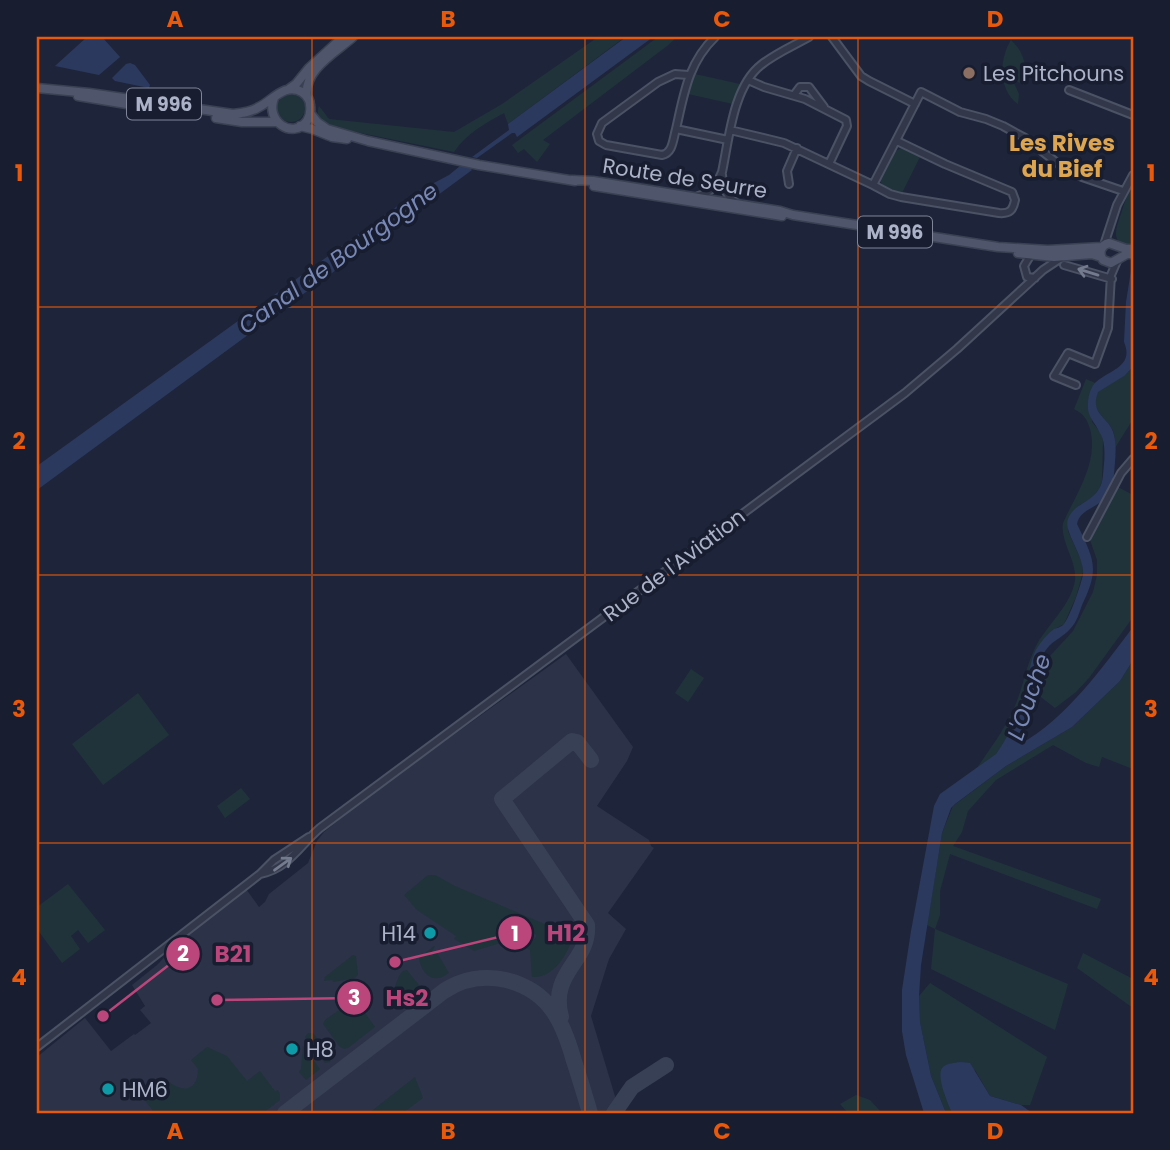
<svg xmlns="http://www.w3.org/2000/svg" width="1170" height="1150" font-family="Poppins,sans-serif">
	<style>
		.airport { fill: #2c3247 }
		.green { fill: #20333b }
		.water { fill: #2c395f }
		.lines { fill: none; stroke-linecap: round; stroke-linejoin: round }
		.taxiway { stroke: #384056; stroke-width: 16 }
		.minor-casing { stroke: #4c5265; stroke-width: 10 }
		.major-casing { stroke: #3b4154; stroke-width: 11 }
		.minor { stroke: #32384a; stroke-width: 6 }
		.major { stroke: #4f566b; stroke-width: 8 }
		.oneway { stroke: #757b8f }
		.grid { fill: none; stroke: #e8590c; stroke-width: 2; stroke-opacity: 0.55 }
		.education-dot { fill: #8d6e63; stroke: #181d2f; stroke-width: 2.5 }
		.culture-dot { fill: #0f9aa8; stroke: #181d2f; stroke-width: 2.5 }
		.labels { text-anchor: middle; dominant-baseline: central; stroke-width: 7; stroke-linejoin: round; paint-order: stroke }
		.shield { fill: #181d2f; stroke: #808599; stroke-width: 2 }
		.shield-label { font-size: 19px; font-weight: bold; fill: #acb2c7 }
		.poi-label { font-size: 21px; fill: #acb2c7; stroke: #181d2f; text-anchor: start }
		.street-label { font-size: 21px; fill: #acb2c7; stroke: #181d2f }
		.neighbourhood-label { font-size: 23px; font-weight: bold; fill: #dea550; stroke: #181d2f }
		.water-label { font-size: 23px; font-style: italic; fill: #7989b7; stroke: #181d2f }
		.leader { fill: none; stroke: #bb467b; stroke-width: 2.5 }
		.callout-dot { fill: #bb467b; stroke: #181d2f; stroke-width: 2.5 }
		.mark-label { font-size: 21px; text-anchor: middle; font-weight: bold; fill: #fff }
		.callout-label { font-size: 23px; text-anchor: middle; font-weight: bold; fill: #bb467b; stroke: #181d2f; stroke-width: 7; stroke-linejoin: round; paint-order: stroke }
		.neatline { fill: none; stroke: #e8590c; stroke-width: 2.5 }
		.grid-label { font-size: 23px; text-anchor: middle; font-weight: bold; fill: #e8590c }
	</style>
	<rect width="100%" height="100%" fill="#1e253a"/>
	<path class="airport" d="M566,654L633,747L627,761L597,806L649,840L651,846L654,848L608,913L626,929L609,959L591,1016L620,1113H37V1057L85,1018L111,1051L134,1034L135,1035L151,1023L140,1010L145,1006L132,985L157,965L180,941L246,889L259,907L265,902L269,894L308,863L317,841L324,832L366,798Z"/>
	<path class="green" d="M598,37H625L508,124L504,113C484,124 467,133 454,152L336,128C325,125 314,118 319,106L329,119L454,132L502,104Z
		M658,37H677L667,46L543,140L550,144L537,162L524,149L518,153L512,145Z
		M1011,40C1025,53 1027,67 1024,85L1014,80L1013,81L1019,94L1018,104C998,90 999,59 1011,40Z
		M695,74L740,84L733,104L688,94Z
		M277 108a14 14 0 1 1 28 0a14 14 0 1 1-28 0Z
		M901,148L920,157L902,193C894,191 884,190 880,181L894,152Z
		M1133,183V247C1110,245 1115,230 1121,214C1124,203 1128,193 1133,183Z
		M1133,367V419L1115,448C1115,442 1115,436 1113,431C1108,420 1088,408 1097,393C1102,385 1125,378 1133,367Z
		M1086,379L1095,383L1091,389L1092,422L1101,433L1103,440L1102,481L1099,489L1092,498L1080,505L1068,531L1082,562L1083,572L1076,597L1064,624L1053,630L1034,654L1026,689L1012,727L1002,746L996,754L977,768C989,750 1003,732 1012,712C1023,691 1025,667 1036,646C1047,625 1072,604 1075,580C1077,560 1060,542 1063,523C1076,494 1099,462 1090,429C1087,419 1084,414 1074,409Z
		M1116,486L1133,495V617L1089,678L1076,692L1055,708L1037,694L1043,669L1049,657L1073,631L1093,592L1097,575V560L1089,537Z
		M1133,660V769L1102,757L1099,767L1086,763L1053,745L996,780L968,811L962,832L953,846L1101,899L1097,909L950,854L940,891V915L935,929L1068,984L1055,1030L931,969L935,929L927,925L942,833L953,806L1006,766L1072,727L1120,681Z
		M691,669L704,678L688,702L675,693Z
		M138,693L169,735L103,785L72,744Z
		M241,788L250,799L225,818L217,806Z
		M428,875H435L455,886L568,934L572,939C567,956 552,979 532,977L530,950L526,948L537,936L526,924L511,939L502,931L500,934L507,941L474,951L454,939L456,936L417,910L404,895Z
		M68,884L105,930L88,943L78,930L71,936L80,949L62,963L37,929V907Z
		M434,946H435L430,955L432,956L436,951L449,973C445,975 442,978 438,978C427,980 420,967 419,958Z
		M1083,953L1133,979V1008L1077,968Z
		M353,955L356,956L358,975L355,978L333,982L332,980L324,981L325,977Z
		M407,970L419,985L420,991L398,1009L390,999L399,976L403,971Z
		M930,983L1047,1057L1030,1105H1021L990,1096L975,1070L944,1093L952,1113H946L931,1076L920,1022L919,996Z
		M351,995L354,1006H360L375,1027L348,1048L344,1049L340,1047L323,1024L325,1020L345,1006L337,997Z
		M308,1033H313L331,1056L330,1062L325,1063L305,1037Z
		M303,1046L320,1069L306,1080L299,1072L301,1069Z
		M207,1047L227,1056L247,1081L260,1071L275,1091L278,1090L280,1095V1100L263,1113H155L142,1097L166,1079C180,1093 198,1093 198,1069L191,1060Z
		M415,1077L423,1098L403,1113H369Z
		M856,1095L870,1100L882,1113H848L840,1104Z"/>
	<path class="water" d="M87,37H102L120,57L99,75L55,66Z
		M626,37H653L517,137L515,133H512L477,158L472,157L509,130L508,124Z
		M130,63L135,65L150,85L149,88L115,81L112,78L126,64Z
		M460,166L470,168L472,170L37,490V466L417,192L449,175Z
		M1133,258V367L1124,376L1098,392C1089,415 1110,417 1114,435C1117,447 1115,461 1114,474C1113,482 1109,493 1104,499C1095,508 1079,511 1077,524C1094,560 1100,568 1082,605C1079,613 1077,622 1070,629C1064,636 1055,640 1049,646C1038,658 1039,672 1036,686C1031,707 1022,721 1020,744C1065,720 1103,667 1133,627V660L1120,681L1072,727L1006,766L955,804L951,808L942,833L921,965L919,996L920,1022L931,1076L946,1113H924L906,1055L902,1031V990L911,931L934,806L940,794L996,754C1010,735 1018,713 1025,691C1029,679 1029,666 1034,654C1038,645 1046,635 1054,629C1057,628 1061,627 1063,625C1070,618 1081,584 1083,575C1085,556 1063,532 1068,519C1075,500 1101,503 1103,475C1104,463 1107,444 1100,433C1095,422 1087,417 1088,404C1088,398 1090,389 1094,384C1107,370 1135,368 1124,342L1126,302Z
		M960,1062L970,1063L990,1096L1021,1105L1032,1113C1006,1113 979,1113 952,1113C948,1104 935,1074 943,1067C947,1063 955,1063 960,1062Z"/>
	<g class="lines">
		<path class="taxiway" d="M561,1017C549,971 590,962 587,925L502,799L572,741L577,742L591,760
			M285,1113L444,991C462,979 484,975 506,980C550,991 563,1022 574,1061C580,1079 585,1096 590,1113
			M614,1113L632,1087L666,1065"/>
		<defs>
			<path id="minor" d="M715,37C688,63 684,94 676,129L728,140
				M832,37L861,76L869,81L915,104
				M748,80L764,87L805,99L846,120L847,126L829,164
				M1069,90L1133,115
				M794,95L800,87H809L824,107
				M676,129C673,139 673,153 662,155L606,145L599,141L597,134L602,123L658,82L675,74L688,75
				M730,130L784,143L873,185L921,92L960,112L986,119L1003,126L1025,138L1065,169L1082,177L1123,191
				M722,175C723,188 726,195 736,203
				M789,184L787,171L797,148
				M873,185L890,194L901,197L999,213C1010,214 1013,210 1015,200L1012,192L945,164L897,141
				M698,196C711,193 717,184 722,172C729,139 733,87 761,65C776,53 793,46 809,37
				M1104,245L1117,205L1133,175
				M1033,251L1024,266L1027,277L1035,278
				M1064,265L1112,279
				M1076,385L1054,376L1068,353L1095,364L1108,328L1111,275L1117,261
				M1087,537L1121,473L1133,459
				M309,837L274,860L260,874C289,868 299,846 320,828L905,393L957,349L1043,270L1061,258
				M37,1047L260,874"/>
			<path id="major" d="M37,88L89,93L233,114C242,113 251,112 259,107C272,101 285,82 302,92C306,95 310,100 310,105C311,111 310,116 307,121C292,140 265,121 274,98
				M289,89L296,84L309,68L343,37
				M78,96L145,107
				M307,97C303,70 335,53 353,37
				M310,113L317,122L327,129L368,141L479,165L575,181
				M216,118L242,122H276
				M300,126L312,129L332,137L347,139
				M572,180L593,181L780,211L793,215L998,247L1048,250L1102,247
				M594,186L782,216
				M1133,249H1126L1109,243C1101,245 1098,253 1103,260L1111,263L1127,254H1133
				M1018,253L1054,257L1092,254L1101,257"/>
		</defs>
		<use href="#minor" class="minor-casing"/>
		<use href="#major" class="major-casing"/>
		<use href="#minor" class="minor"/>
		<use href="#major" class="major"/>
	</g>
	<defs><path id="oneway-shaft" d="M-6 0H5M1.5-3L5.5 0L1.5 3" fill="none" stroke-width="1.6" stroke-linecap="round" stroke-linejoin="round" transform="scale(1.75)"/></defs>
	<g class="oneway">
		<use href="#oneway-shaft" transform="translate(1088 272) rotate(-163)"/>
		<use href="#oneway-shaft" transform="translate(283 864) rotate(-36)"/>
	</g>
	<path class="grid" d="M312,37V1113M585,37V1113M858,37V1113M37,307H1133M37,575H1133M37,843H1133"/>
	<circle class="education-dot" cx="969" cy="73" r="7"/>
	<g class="culture-dot">
		<circle cx="430" cy="933" r="7"/>
		<circle cx="292" cy="1049" r="7"/>
		<circle cx="108" cy="1089" r="7"/>
	</g>
	<g class="labels">
		<g class="shield">
			<rect x="127" y="88.5" width="74" height="31" rx="5"/>
			<rect x="858" y="216.5" width="74" height="31" rx="5"/>
		</g>
		<g class="shield-label">
			<text x="164" y="104">M 996</text>
			<text x="895" y="232">M 996</text>
		</g>
		<g class="poi-label">
			<text x="983" y="73">Les Pitchouns</text>
			<text x="416" y="933" text-anchor="end">H14</text>
			<text x="306" y="1049">H8</text>
			<text x="122" y="1089">HM6</text>
		</g>
		<g class="street-label">
			<text transform="translate(685 178) rotate(9)">Route de Seurre</text>
			<text transform="translate(674 565) rotate(-37)">Rue de l'Aviation</text>
		</g>
		<g class="neighbourhood-label">
			<text x="1062" y="143">Les Rives<tspan x="1062" dy="26">du Bief</tspan></text>
		</g>
		<g class="water-label">
			<text transform="translate(338 258) rotate(-36)">Canal de Bourgogne</text>
			<text transform="translate(1029 697) rotate(-71)">L'Ouche</text>
		</g>
	</g>
	<path class="leader" d="M395 962L515 933M103 1016L183 954M217 1000L354 998"/>
	<g class="callout-dot">
		<circle cx="395" cy="962" r="7"/>
		<circle cx="103" cy="1016" r="7"/>
		<circle cx="217" cy="1000" r="7"/>
		<circle cx="515" cy="933" r="18"/>
		<circle cx="183" cy="954" r="18"/>
		<circle cx="354" cy="998" r="18"/>
	</g>
	<g class="mark-label">
		<text x="515" y="941">1</text>
		<text x="183" y="961">2</text>
		<text x="354" y="1005">3</text>
	</g>
	<g class="callout-label">
		<text x="566" y="941">H12</text>
		<text x="233" y="962">B21</text>
		<text x="407" y="1006">Hs2</text>
	</g>
	<rect width="1170" height="1150" fill="none" stroke="#181d2f" stroke-width="77"/>
	<rect x="38" y="38" width="1094" height="1074" class="neatline"/>
	<g class="grid-label">
		<text x="175" y="27">A</text>
		<text x="448" y="27">B</text>
		<text x="722" y="27">C</text>
		<text x="995" y="27">D</text>
		<text x="19" y="181">1</text>
		<text x="1151" y="181">1</text>
		<text x="19" y="449">2</text>
		<text x="1151" y="449">2</text>
		<text x="19" y="717">3</text>
		<text x="1151" y="717">3</text>
		<text x="19" y="985">4</text>
		<text x="1151" y="985">4</text>
		<text x="175" y="1139">A</text>
		<text x="448" y="1139">B</text>
		<text x="722" y="1139">C</text>
		<text x="995" y="1139">D</text>
	</g>
</svg>
